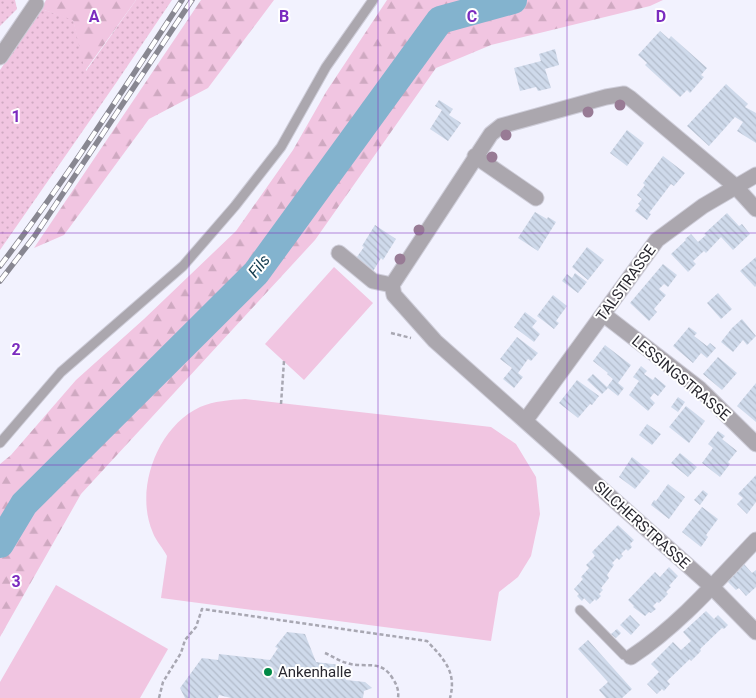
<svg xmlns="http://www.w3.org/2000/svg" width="756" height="698" font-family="Roboto,sans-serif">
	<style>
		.grass { fill: url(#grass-dots) }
		.forest { fill: url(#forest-firs) }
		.pitch { fill: #f1c5e1 }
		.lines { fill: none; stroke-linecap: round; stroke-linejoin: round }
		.river { stroke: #83b3ce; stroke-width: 28 }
		.building { fill: url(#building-back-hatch) }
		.lane-casing { stroke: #cecdd9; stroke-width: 11 }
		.street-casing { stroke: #cecdd9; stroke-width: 17 }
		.path { stroke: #a8a7b2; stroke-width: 2.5; stroke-dasharray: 4 2.5; stroke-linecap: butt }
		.lane { stroke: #aba7ae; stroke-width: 9 }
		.street { stroke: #aba7ae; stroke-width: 15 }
		.rail-casing { stroke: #888791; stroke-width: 5.5 }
		.rail { stroke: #fff; stroke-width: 4; stroke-dasharray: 11; stroke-linecap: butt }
		.tree { fill: #987b95 }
		.grid { fill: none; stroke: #7b2cbf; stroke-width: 1; stroke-opacity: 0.55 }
		.poi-dot { fill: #018946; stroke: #fff; stroke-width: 2 }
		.labels { text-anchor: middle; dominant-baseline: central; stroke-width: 4; stroke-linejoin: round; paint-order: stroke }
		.street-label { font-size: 15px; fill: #28272f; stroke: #fff }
		.poi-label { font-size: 15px; fill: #28272f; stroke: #fff; text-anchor: start }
		.water-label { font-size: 16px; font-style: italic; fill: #123b4e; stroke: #fff }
		.grid-label { font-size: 16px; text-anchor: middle; font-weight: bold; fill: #7b2cbf; stroke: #fff; stroke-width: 4; stroke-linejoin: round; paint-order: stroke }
	</style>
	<defs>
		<pattern id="grass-dots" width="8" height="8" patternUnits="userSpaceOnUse" patternTransform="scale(1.25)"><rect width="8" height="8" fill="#f1c5e1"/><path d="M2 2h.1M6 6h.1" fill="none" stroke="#cfa9c1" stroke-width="1.8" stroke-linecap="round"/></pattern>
		<pattern id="forest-firs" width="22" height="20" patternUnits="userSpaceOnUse" patternTransform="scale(1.25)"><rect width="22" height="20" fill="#f1c5e1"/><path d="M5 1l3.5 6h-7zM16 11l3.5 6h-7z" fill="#cfa9c1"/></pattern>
		<pattern id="building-back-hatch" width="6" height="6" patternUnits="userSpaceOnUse" patternTransform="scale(1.25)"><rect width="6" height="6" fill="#cfdaeb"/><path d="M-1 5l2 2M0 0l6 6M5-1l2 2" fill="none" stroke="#b2bbca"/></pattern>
	</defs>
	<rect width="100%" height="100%" fill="#f2f2fe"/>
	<path class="grass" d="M0,0H15L17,9L0,26Z
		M136,0H172L116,83L0,250V70L41,9L73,19L86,71Z"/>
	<path class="forest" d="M46,0H136L85,71L73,20L41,9Z
		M201,0H274L208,88L149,119L64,235L34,248Z
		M387,0H663L650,6L491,45L436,68L315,240L81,494L0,637V464L11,455L76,380L144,319L236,231L293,150L326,92Z"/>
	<path class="pitch" d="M334,267L373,303L304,380L265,344Z
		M245,399L491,427L516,444L536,477L540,514L531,556L518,577L499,592L491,641L161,598L167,556C163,548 156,541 153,533C134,490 157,427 200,407C215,401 228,400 245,399Z
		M56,585L168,649L140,698H0V682Z"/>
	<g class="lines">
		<path class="river" d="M0,544L24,504L256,273L440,20L513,0"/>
	</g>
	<path class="building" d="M660,31L669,39L671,36L707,68L701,75L704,77L690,93L687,90L680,97L645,65L647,63L638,55Z
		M555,49L559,65L545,69L551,88L538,91L536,87L520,91L514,68L541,61L539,54Z
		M726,84L748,104L745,107L756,113V143L737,131L743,122L735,117L709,146L687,126Z
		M439,100L453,109L449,115L461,123L448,141L430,129L442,110L435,106Z
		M627,130L644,143L627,166L610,153Z
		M663,156L685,173L674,186L671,184L649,213L651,214L647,220L635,211L640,205L638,204L642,199L637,195L645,185L643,183Z
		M535,212L547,219L548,217L556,222L538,251L518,238Z
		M727,213L739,226L742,224L750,234L733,250L721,237L706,253L704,251L693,261L696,264L688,272L671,254L686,240L685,239L691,234L698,242L706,235L704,234Z
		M375,225L396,239L383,260L381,258L372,273L354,261L364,247L362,246Z
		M587,247L604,260L588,280L572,267Z
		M756,257V286L755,287L740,271Z
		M663,264L677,275L668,287L664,284L659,289L666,295L654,309L657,312L649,321L630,303Z
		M575,273L587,282L578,293L562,281L567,274L572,278Z
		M718,293L732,309L721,319L707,303Z
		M553,295L567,306L556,321L559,323L554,329L537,316Z
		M525,312L537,321L532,327L540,334L534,342L514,327Z
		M742,319L756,336L747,345L743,340L733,352L721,342L732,328Z
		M689,327L697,333L694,336L707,346L710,343L716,348L707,358L701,353L693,363L673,346Z
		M517,337L538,353L531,361L528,359L518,373L523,377L514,388L503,379L512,368L500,359Z
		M605,345L631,365L618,383L624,388L618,396L608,388L602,394L587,380L593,374L607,387L613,379L607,374L608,373L593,361Z
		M718,357L737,373L722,390L703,374Z
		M641,366L647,371L644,374L653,380L655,377L666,386L658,396L654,393L650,398L655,403L648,411L629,395L639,381L633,377Z
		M577,380L599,396L592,405L590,404L578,418L559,403Z
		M756,383V422L737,406Z
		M678,397L685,402L678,412L671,407Z
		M686,406L705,421L689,443L669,427Z
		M647,424L661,434L652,445L639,435Z
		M718,431L725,436L722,439L737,451L728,462L730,464L720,477L702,463L713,448L708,444Z
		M680,453L697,467L688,477L671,463Z
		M632,457L650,471L635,489L619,477Z
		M756,475V502L747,514L737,504L743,498L738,494Z
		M668,484L685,497L669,519L651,505L654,500L656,501Z
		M703,490L708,494L700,505L694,500Z
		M702,507L718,519L706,535L708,537L701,547L682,532Z
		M618,525L634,540L630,544L632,547L628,551L626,549L621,554L623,556L619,560L617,558L612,563L614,565L607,575L609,578L601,588L603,590L599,594L601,596L596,601L595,599L590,604L584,598L582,601L577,596L579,594L574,589L583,579L581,577L589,568L586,565L595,556L592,552Z
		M744,564L752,573L756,570V587L746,596L739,588L736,590L727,581Z
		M669,567L678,576L669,586L671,587L666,592L668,594L659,603L657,602L653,606L656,609L651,613L649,612L645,616L633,607L634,606L628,600L655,572L660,577Z
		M706,611L714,619L718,615L728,625L724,629L722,628L700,649L701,651L691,661L690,659L667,681L670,684L664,691L662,689L657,694L647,684L659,672L651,664L673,642L681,650L691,641L683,632Z
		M630,615L640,625L631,635L620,625Z
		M617,629L621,633L616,638L611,634Z
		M287,632L305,634L316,662L340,665L346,680L365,682L372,688L364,691L363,698H231L219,695L218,698H185L180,688L202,658L218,660L219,654L270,660L278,648L275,647Z
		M588,640L632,689L622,698H606L599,690L608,682L578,649Z"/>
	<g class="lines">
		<defs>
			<path id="lane" d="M0,443L61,372L183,266L235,206L281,147L326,67L373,0
				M580,610L624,655L631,657"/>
			<path id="street" d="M0,57L36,4
				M475,156L536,198
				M756,209L735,186L630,98L624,94L606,97L501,126L491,134L392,285L394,295L435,341L712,587L756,632
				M339,253L373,281L392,285
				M603,314L700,389L756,444
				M525,421L657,240L703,206L756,175
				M631,657C678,626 717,581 756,540"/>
		</defs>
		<use href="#lane" class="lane-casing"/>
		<use href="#street" class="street-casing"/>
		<path class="path" d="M391,333L411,338
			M281,404L284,361
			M325,653C332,656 339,661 347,663C365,669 381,658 393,679C397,685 399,691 398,698
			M159,698L163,682L181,653L185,640L196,627L202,609L427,641C444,659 457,672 450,698"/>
		<use href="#lane" class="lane"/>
		<use href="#street" class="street"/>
		<defs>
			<path id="rail" d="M0,266C65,181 123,90 182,0
				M0,281L34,237L192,0"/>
		</defs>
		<use href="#rail" class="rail-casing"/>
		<use href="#rail" class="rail"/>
	</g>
	<g class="tree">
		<circle cx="620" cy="105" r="5.5"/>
		<circle cx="588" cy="112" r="5.5"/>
		<circle cx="506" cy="135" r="5.5"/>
		<circle cx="492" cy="157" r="5.5"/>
		<circle cx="419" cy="230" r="5.5"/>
		<circle cx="400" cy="259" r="5.5"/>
	</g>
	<path class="grid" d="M189,0V698M378,0V698M567,0V698M0,233H756M0,465H756"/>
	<circle class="poi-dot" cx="268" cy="672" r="5"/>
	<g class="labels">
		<g class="street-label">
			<text transform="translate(626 283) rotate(-54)">TALSTRASSE</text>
			<text transform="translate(681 378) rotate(40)">LESSINGSTRASSE</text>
			<text transform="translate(642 525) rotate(42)">SILCHERSTRASSE</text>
		</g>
		<g class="poi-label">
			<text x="278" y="672">Ankenhalle</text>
		</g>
		<g class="water-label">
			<text transform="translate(259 266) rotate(-51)">Fils</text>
		</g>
	</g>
	<g class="grid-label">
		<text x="94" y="22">A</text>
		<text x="284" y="22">B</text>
		<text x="472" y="22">C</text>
		<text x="661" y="22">D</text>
		<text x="16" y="122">1</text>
		<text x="16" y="355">2</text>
		<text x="16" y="587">3</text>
	</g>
</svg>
